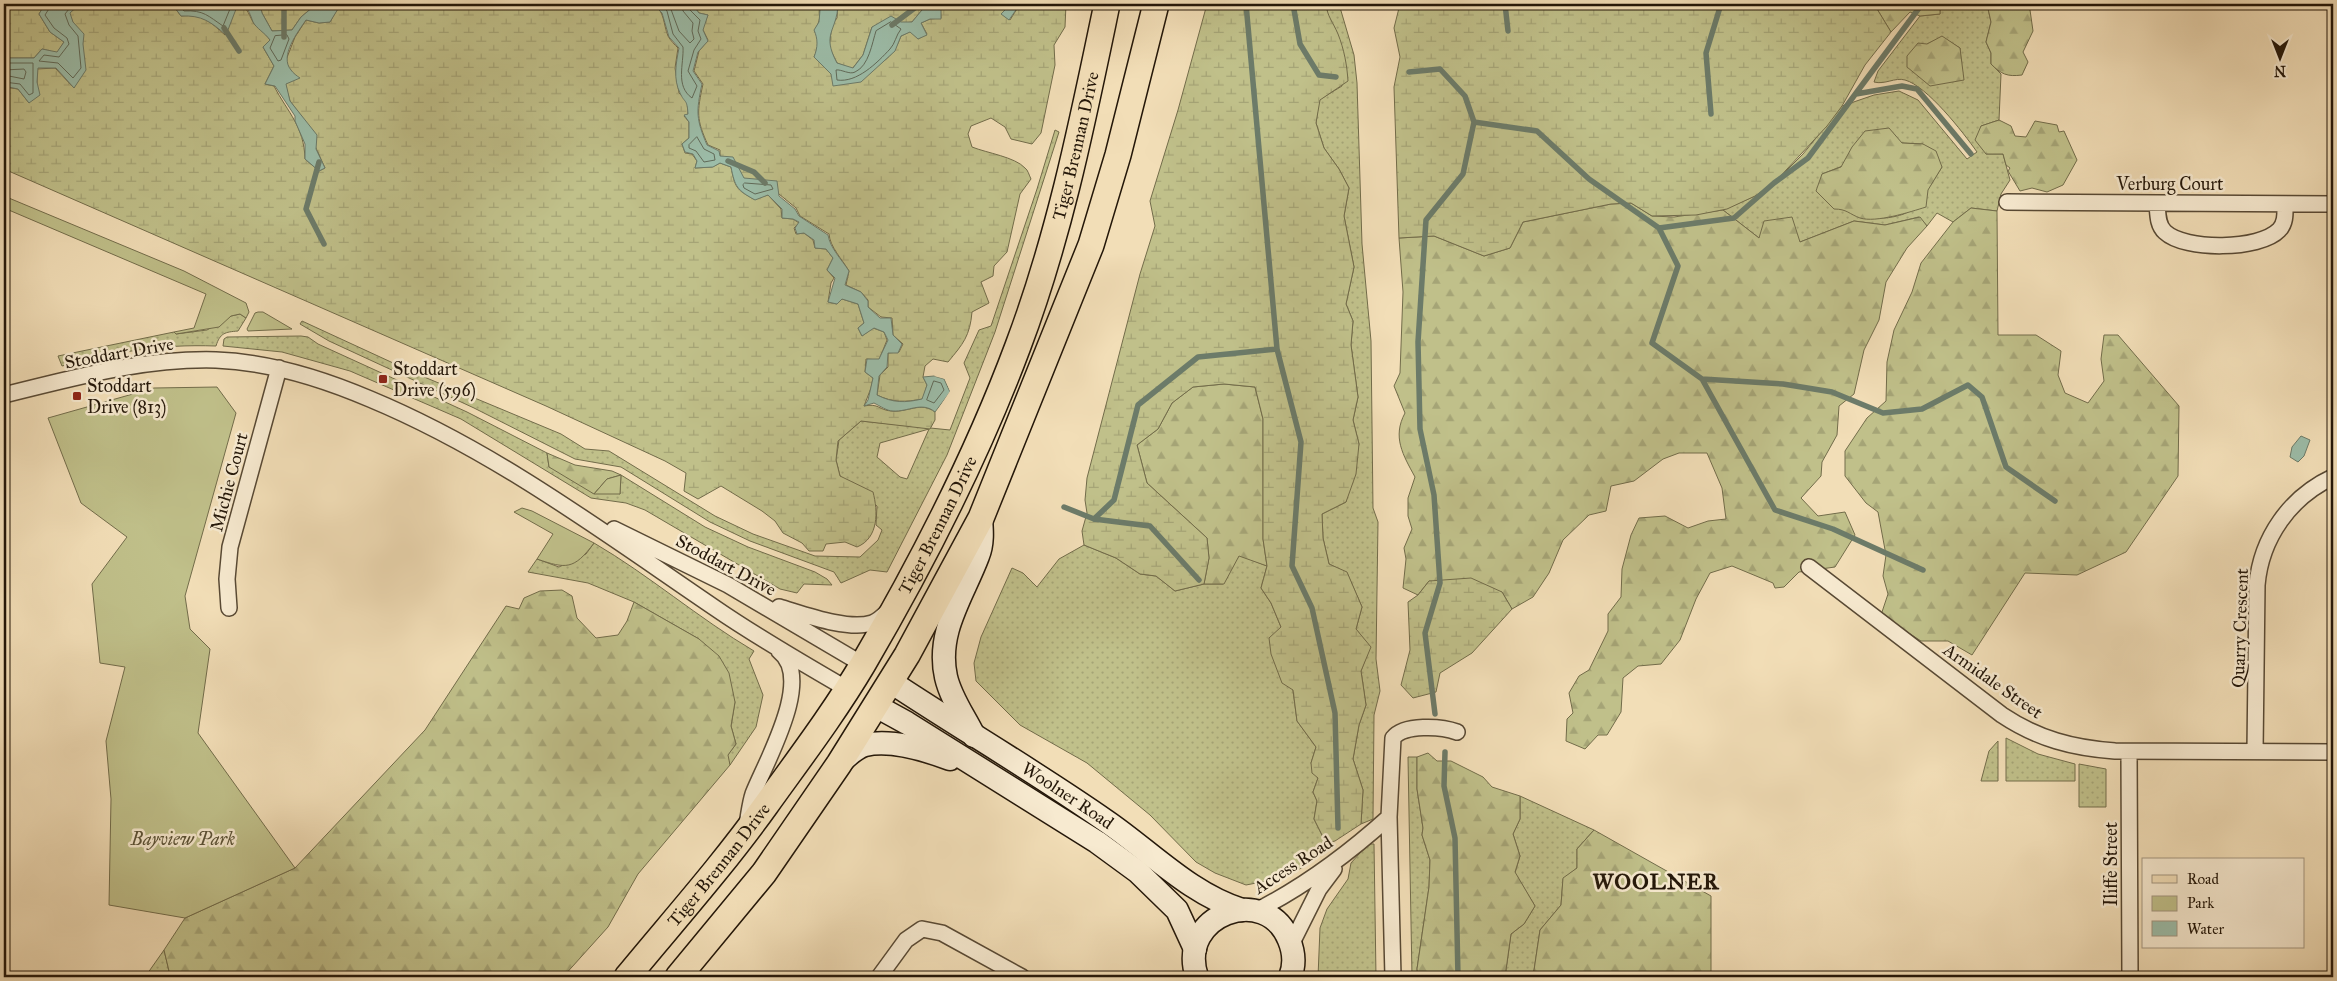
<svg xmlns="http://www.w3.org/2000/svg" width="2337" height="981" font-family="'IM FELL Great Primer',serif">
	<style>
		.grass { fill: url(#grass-dots); stroke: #726c4a; fill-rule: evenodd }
		.forest { fill: url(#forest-firs); stroke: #726c4a }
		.wetland { fill: url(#wetland-marsh); stroke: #726c4a }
		.green { fill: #c0c08a; stroke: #726c4a }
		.water { fill: #9cbda9; stroke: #6c7b69 }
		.pier { fill: #f2deb7 }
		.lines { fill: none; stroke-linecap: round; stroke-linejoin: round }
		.shore { stroke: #606a59; stroke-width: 1 }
		.stream { stroke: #6c7b69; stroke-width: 5.5 }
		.minor-casing { stroke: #584934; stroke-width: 18 }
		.secondary-casing { stroke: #241709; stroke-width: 25 }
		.primary-casing { stroke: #241709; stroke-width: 28 }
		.minor { stroke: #f7ead0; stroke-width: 15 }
		.secondary { stroke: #f7ead0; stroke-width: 22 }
		.primary { stroke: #f2deb7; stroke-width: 25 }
		.poi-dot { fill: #8f2418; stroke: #f7ead0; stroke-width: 2 }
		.labels { text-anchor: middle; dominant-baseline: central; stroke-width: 5; stroke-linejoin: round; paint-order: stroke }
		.street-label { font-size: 18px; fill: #241709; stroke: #f7ead0 }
		.poi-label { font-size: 18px; fill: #241709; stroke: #f7ead0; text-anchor: start }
		.park-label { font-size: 18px; font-style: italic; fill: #5b5236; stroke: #f7ead0 }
		.district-label { font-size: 22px; font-weight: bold; letter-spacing: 1px; fill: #241709; stroke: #f7ead0 }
	</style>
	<defs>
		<pattern id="grass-dots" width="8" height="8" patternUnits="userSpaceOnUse" patternTransform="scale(1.25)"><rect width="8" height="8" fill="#c0c08a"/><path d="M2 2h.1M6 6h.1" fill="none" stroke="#a5a476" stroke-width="1.8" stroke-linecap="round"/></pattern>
		<pattern id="forest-firs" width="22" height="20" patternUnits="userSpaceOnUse" patternTransform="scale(1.25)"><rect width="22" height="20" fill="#c0c08a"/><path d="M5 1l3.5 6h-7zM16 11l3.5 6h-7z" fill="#a5a476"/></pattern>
		<pattern id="wetland-marsh" width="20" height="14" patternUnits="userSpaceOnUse" patternTransform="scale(1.25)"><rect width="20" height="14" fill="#c0c08a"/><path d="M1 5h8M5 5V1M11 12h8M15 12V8" fill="none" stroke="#a5a476"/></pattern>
	</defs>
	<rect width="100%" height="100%" fill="#f2deb7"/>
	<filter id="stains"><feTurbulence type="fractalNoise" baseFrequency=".004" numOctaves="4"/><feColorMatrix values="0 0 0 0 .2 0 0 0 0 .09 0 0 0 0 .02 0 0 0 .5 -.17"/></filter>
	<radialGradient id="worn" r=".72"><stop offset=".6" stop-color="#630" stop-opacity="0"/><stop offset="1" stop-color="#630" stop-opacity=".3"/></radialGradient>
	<path class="grass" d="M1326,4H1339L1354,55L1357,83L1362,244L1371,341L1373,508L1378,522L1376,659L1380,691L1374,715L1373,819L1361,824L1363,790L1353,759L1359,725L1366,705L1361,671L1370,647L1356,629L1362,607L1347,573L1329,564L1323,538L1322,514L1346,502L1359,444L1353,420L1358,397L1351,345L1353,321L1346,304L1354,267L1344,216L1349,188L1339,169L1324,148L1316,123L1319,100L1342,86L1337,33L1327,14Z
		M1940,4H1987L1991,22L1986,42L1991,53V64L2001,74L1999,120L1981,126L1986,154H2003L2010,180L2001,194L1997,211L1971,208L1953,222L1937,213L1927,226L1919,217L1885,225L1854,221L1800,242L1759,238L1723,210L1755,196L1774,183L1803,154L1842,106L1874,95L1899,91L1918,100L1967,159L1977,152C1963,132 1927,86 1905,80C1895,77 1885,85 1874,82L1878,71L1920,16L1940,14ZM1942,37L1960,48L1961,62L1927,44ZM1902,143L1923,144L1942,167C1935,178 1917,208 1906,213C1891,220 1860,221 1846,210C1837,202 1830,185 1822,174Z
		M1055,130L1059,132L995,332L947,455L887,572L870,570L841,583L834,572L750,541L710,522L621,467L575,459L474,408L329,341L300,324L302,321L417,374L561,434L585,449L609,451L715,516L753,534L815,556L860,557L878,540L882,530L876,525L877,506L840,476L836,460L839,440L861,421L950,430L970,378L964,363L979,330L991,326L1037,189ZM929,429L907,479L900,477L877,457L880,443Z
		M240,314L246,318L238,331C225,332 220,333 216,346C158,344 117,352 62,366L58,356L174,332L176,334L207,330L231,316Z
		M301,336L308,337L318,344L467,412L547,453L549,467L620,494L621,475L705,527L748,547L815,572L827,579L832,585L804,584L797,593L780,589L645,510L626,503L591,498L461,419L350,371L282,352L223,346L224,339L227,337Z
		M594,543C649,575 698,618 754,651L749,659L763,695L756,727L730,765L727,756L736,744L731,726L735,702L699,639L634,602L588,583L528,572L537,559L559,567L586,554Z
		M1084,545L1116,558L1140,574L1156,576L1175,591L1204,584H1223L1239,555L1267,566L1261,588L1271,603L1281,627L1293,690L1297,721L1316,747L1311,763L1318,778L1313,792L1317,801L1314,819L1326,843L1304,867L1277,879L1246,885L1215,873L1196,862L1150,815L1087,763L1020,725L976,681L974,663L981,637L1012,568L1023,573L1037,587L1059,559Z
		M2006,738L2038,754L2075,764V781H2006Z
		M1998,741V781H1981L1989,751Z
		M1408,757H1417V789L1423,828L1422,835L1430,860L1429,887L1417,969L1418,977H1412Z
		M2079,764L2106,769V807H2079Z
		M1520,796L1594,830L1577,849V868L1563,879L1561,905L1540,930L1533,977H1505L1511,934L1524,924L1535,906L1515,873L1520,856L1513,834L1520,819Z
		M1368,844H1374L1376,977H1318L1320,928L1327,909L1348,879L1351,863Z
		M164,950L169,971L165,977H145Z"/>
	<path class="forest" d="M1874,4H1940V14L1920,16L1910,12L1891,32Z
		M1987,4H2025V8L2030,10L2033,31L2023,52L2028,62L2022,75C2007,77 2001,74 1991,64V53L1986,42L1991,22Z
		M1942,36L1960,48L1964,80L1930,86L1907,67V56L1918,43L1927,44Z
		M1999,120L2011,126L2015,136L2026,137L2035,121L2057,125L2059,132L2064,131L2077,160L2063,185L2047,192L2032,188L2020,191L2008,171L2010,168L2006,165L2003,154H1986L1975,140L1981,126Z
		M1889,128L1902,143L1923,144L1936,151L1942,167L1928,190L1926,207C1910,212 1876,223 1860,218C1849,214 1847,209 1834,209L1816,191L1822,174L1841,167L1852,147L1865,131Z
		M1631,203L1652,216L1674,217L1723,210L1759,238L1764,221L1792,217L1800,242L1854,221L1885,225L1920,217L1927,226L1907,248L1886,282L1879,320L1864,350L1854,394L1839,406L1837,435L1822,462L1821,476L1801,498L1818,516L1845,512L1855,535L1835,567L1799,572L1784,587L1775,588L1773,583L1732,566L1710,573L1696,599L1680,640L1661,664L1638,666L1623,678L1621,712L1607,735H1598L1585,749L1566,741L1567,719L1573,713L1569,693L1579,676L1589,670L1608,631V614L1621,597L1622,569L1631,535L1639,518L1665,516L1688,528L1708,521L1726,519L1722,488L1707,453H1679L1663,459L1634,481L1611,486L1606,511L1589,515L1563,540L1549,573L1533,597L1512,609L1502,592L1429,581L1418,595L1403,588L1406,559L1404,548L1412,529L1408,516V498L1415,477C1403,455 1392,437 1405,413L1394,386L1400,373L1403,292L1399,238L1434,236L1484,256L1510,248L1523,222L1611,204Z
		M1971,208L1997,211L1998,335H2036L2061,351L2058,375L2065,393L2088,403L2104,381L2101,359L2104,335H2118L2179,406L2178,476L2126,552L2077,575L2025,573L1972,655L1948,641H1921L1881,615L1888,594L1883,576L1886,555L1878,512L1866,503L1845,476V451L1867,418L1886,401L1887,362L1894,330L1912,292L1921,263L1953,222Z
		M1224,384L1255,387L1263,419V539L1267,566L1239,556L1224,584H1204L1209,558L1207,538L1147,483L1137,445L1158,429L1172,403L1193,387Z
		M547,453L575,465L612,471L621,475L607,479L594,494L549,467Z
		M562,590L572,596L577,618L596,638L618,635L627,621L634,602L699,639L719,656L729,673L735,702L731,726L736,744L728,755L730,765L638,874L608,927L563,977H165L169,971L164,950L185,918L295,868L425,730L506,606L519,609L524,598L540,591Z
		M1428,753L1437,761H1451L1483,777L1492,787L1520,796V819L1513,834L1520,856L1515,872L1535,906L1524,924L1511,934L1505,977H1418L1417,969L1429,887L1430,860L1422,835L1423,828L1417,789V757Z
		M1594,830L1711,896V977H1533L1540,930L1561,905L1563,878L1577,868V849Z"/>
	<path class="wetland" d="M4,4H50L42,9L39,14L50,32L64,42L57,53L42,49L34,58H6L4,61Z
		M80,4H172L181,16C203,14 209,21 225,35L237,4H242C249,11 251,20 255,25C261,30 265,33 270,40L263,47L274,66L265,84L274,86C288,113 304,126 305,159L319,171L325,168L302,117L290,101L285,84L291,81L286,60L295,37L306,20L319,23L330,22L340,4H653C665,11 663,24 668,36C670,40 675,45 678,48L675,68L679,93L687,100L688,115L684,116L689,122V138L682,144L685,153L692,154L697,161L695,168L712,167L720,163L731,167C735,187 736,190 754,199L768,195L781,209L782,218L793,219L799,223L794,228L796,234L804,233L813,240L815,248L826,249L833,258L827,270L834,278L831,283L828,302L837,304L842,299L858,304L864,323L858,328L862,336L873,328L884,332L887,340L879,360L866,359L865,372L873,378L871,388L864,406C879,403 879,410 891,411C907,413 921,401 935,412V420L930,429L861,421L838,441L836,460L840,476L873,492C878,511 879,538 857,547L845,542L826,544L823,551H809L802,543L783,533L775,521L762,511L721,486L698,499L684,491L686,473L665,461L546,406L4,169V87L18,89L29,103L37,83V69L55,68L74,88L73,23L69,13Z
		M260,4H312L313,7L301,17L292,30L272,31L262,13Z
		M692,4H817C822,13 820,21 815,30C819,39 819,47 814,57L831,74C864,68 888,72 901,36L911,31L918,39L927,34L921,23L930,19L941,18L940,5L943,4H1007L1008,7L1002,14L1010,20L1020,4H1066L1065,27L1054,45L1055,65L1041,133L1032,144L1011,139L1005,127L991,118L971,126L968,134L972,147C987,153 1015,157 1025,168C1028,170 1029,175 1031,179L1020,194L1007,252L994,266L993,276L981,282L989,303L972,312C970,336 963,344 948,362L933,359L925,366L923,377L927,385L923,399C906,402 893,403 877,395L880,375L888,367V353L899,352L903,344L893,335L892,318L881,317L868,307V300L861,292L846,285L849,271C842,259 830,247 829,234L800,216L796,208L768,185L743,178L734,162L720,156V150L708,145C696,119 697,112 703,84L694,71L699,51L708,40L702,28L708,15L699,13Z
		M838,4H927L912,22L872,27L863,55L852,69L837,63L829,47L832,25L837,18Z
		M1207,4H1326C1327,16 1333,22 1338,34C1344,49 1347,65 1348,81L1320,100L1316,123L1324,148L1339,169L1349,188L1344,216L1354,267L1346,304L1353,321L1351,345L1358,397L1353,420L1359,444L1356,474L1346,502L1322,514L1323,538L1329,564L1347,572L1362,607L1356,629L1371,647L1361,671L1366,705L1359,725L1353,759L1363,790L1361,824L1335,841L1326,843L1314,819L1317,801L1313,792L1318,778L1312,773L1311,763L1316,747L1297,721L1293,690L1282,683L1271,654L1269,638L1281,627L1271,603L1261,588L1267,566L1263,539V419L1255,387L1224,384L1193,387L1172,403L1158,429L1137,445L1147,483L1207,538L1209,558L1204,584L1175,591L1156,576L1140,574L1116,558L1084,545L1082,531L1087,513L1085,500L1087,478L1140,274L1155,226L1150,201L1178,110Z
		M1400,4H1874L1891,32L1865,65L1842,106L1827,126L1774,183L1755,196L1727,209L1696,215L1652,216L1631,203L1611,204L1523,222L1510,248L1484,256L1434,236L1399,238L1394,87L1400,57L1394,28Z
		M1471,578L1502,592L1512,609L1472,653L1440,673L1436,692L1413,698L1401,685L1410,650L1408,602L1418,595L1429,581Z"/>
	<path class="green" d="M4,196L184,271L246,303L249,312L246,318L240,314L231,316L219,327L176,334L174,332L194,328L206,294L4,208Z
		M258,312H263L292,329L248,331L247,329L255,313Z
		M217,387L236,413L185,596L190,629L210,649L198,733L295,868L185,918L109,905L111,799L106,741L125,667L100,663L92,584L127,537L81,503L48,418L154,388Z
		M621,475L620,494H594L607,479Z
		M522,508L532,511L594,543C574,570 566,569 537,559L553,534L514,512Z"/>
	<path class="water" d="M50,4H80L70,13L73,22L84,34L83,44L86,70L74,88L56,68H38L37,82L40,95L29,103L18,89L4,86V61L5,58H34L42,49L57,52L64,42L50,32L39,14L42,9Z
		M172,4H238L226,35C211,22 202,15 181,16Z
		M243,4H260L262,13L272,31L292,30L301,17L313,7L312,4H341L330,22L319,23L306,20C298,32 279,56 291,70C293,73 297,76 300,78L286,84L290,101L317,135L316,149L325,168L319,171L305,159V144L295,121V116L275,86L265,84L274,66L263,47L270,40C265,33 256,28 253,22C250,14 249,10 243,4Z
		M653,4H692L699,13L708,15L703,30L708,41L698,52L693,71L702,84C696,112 696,119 707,145L719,151L720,156L733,157L744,178L777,181L779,196L795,209L799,216L828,235C830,248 842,260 849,271L845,285L861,292L868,301V307L880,318H891L893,335L902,344L898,353H888L887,367L879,376L877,395C893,403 905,403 922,399L927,385L923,377L934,376L944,379L950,392L935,412C922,401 908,412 893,411C887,411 880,406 874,403L864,406L868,400L873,378L865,372L867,359H879L888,340L884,332L874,328L862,336L858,328L864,323L858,304L842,299L837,304L828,302L835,278L827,270L833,258L826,249L815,248L814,240L804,233L797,234L795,228L799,222L793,219L782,218V209L768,195L755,200C737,190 735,187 731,167L720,163L713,167L695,168L697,161L693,154L685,152L682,144L689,138V122L684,115L688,114C687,98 685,104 680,93C673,79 676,63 679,48L669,37L662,13Z
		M816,4H838C837,32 821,33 837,63L853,68L863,55L872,27L891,16L901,22H912L927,4H945L941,5V19H930L921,23L927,35L918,39L910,32L901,36L895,51L861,82L833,86L831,74L814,57C818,47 818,39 814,30L819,22L820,10Z
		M1006,4H1020L1009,20L1001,14L1008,7Z
		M2301,436L2310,440L2304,456L2298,462L2290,457L2292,447Z"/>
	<path class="pier" d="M937,374L946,377L953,392L935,414L950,391L945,379L934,376Z"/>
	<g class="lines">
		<path class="shore" d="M52,4L45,15L54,28L67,38L69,44L59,57L44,55L39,61L58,63L73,78L81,68L78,36L69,25L65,14L73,4
			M178,4L184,11C204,10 208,16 223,26L232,4
			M661,4L667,11L673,34L683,47C684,64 675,86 692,98L697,86L688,71L694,50L701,39L698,31L700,20L689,9L688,4
			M669,4L679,31L690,43L694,39L692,31L693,23L683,11L682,4
			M891,22L901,29C896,35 895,44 890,49C877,63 857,83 837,80L836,70C841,69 850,75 855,72C869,66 872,43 876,31Z
			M287,35L289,39L281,60L278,61L270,48L275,36Z
			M4,63H33V93L29,95L20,84L4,82
			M4,70L24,69L26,72L24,79L4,75
			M697,137L704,149L714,154L715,160L704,162L696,151L689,148V145Z
			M745,183L771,185L773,189L755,194L744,188L743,185Z
			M934,381L941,383L944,390L934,403L927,400Z"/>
		<path class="stream" d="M284,4V37
			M1246,4L1277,349L1301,442L1292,566L1312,608L1335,713L1338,828
			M1293,4L1300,44L1319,75L1336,77
			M1505,4L1508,31
			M892,25L920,4
			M224,28L239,51
			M1409,72L1440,69L1465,96L1474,122L1537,131L1589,179L1659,228L1734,218L1774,183L1808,158L1922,4
			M1856,94L1902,86L1917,89L1971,154
			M1711,114L1706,53L1721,4
			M728,161L754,172L765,183
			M319,162L306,209L324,244
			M1659,228L1678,266L1652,343L1702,379L1775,510L1833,529L1923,570
			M1702,379L1783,384L1832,392L1883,413L1922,409L1968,385L1982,397L2006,467L2055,501
			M1064,507L1094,519L1150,526L1199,580
			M1094,519L1114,500L1138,405L1198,357L1277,349
			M1435,714L1425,633L1440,583L1434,495L1420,429L1418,342L1423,265L1426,220L1463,174L1474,122
			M1445,752L1444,786L1455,838L1458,977"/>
		<defs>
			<path id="minor" d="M2007,202L2333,204
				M2157,203C2158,213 2157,225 2165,232C2185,251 2260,250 2279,230C2286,223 2285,213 2285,204
				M4,395C74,378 143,358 216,360C269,362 321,378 370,399C495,451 603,532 715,608C757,637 802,663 847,689
				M614,529L728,585L862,664
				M1809,567L2002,715C2038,739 2073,748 2115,751L2333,752
				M779,607C803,614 848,631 872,623C878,621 883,616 887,612
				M229,608L227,579L230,547L279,368
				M2255,751L2257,585C2261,538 2290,497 2333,477
				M2129,752L2130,977
				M747,824C749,814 750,803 753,794C765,763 815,678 779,651
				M1256,911C1305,886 1348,854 1389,817
				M1291,945L1319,889L1334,869
				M879,977L906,940L922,929L942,933L1022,977
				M1393,977L1389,817L1393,738C1404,724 1441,726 1457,732"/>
			<g id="secondary">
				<path id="s1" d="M891,682C962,729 1036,772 1106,821C1150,851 1190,894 1242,910"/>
				<path d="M876,706L907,723L1097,842L1138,872L1177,910L1195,949"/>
				<path d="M974,736C965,717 951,699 946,677C936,632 963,596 978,556C983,544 982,531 981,518"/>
				<path d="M840,763C847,756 855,748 865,745C892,739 926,750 950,759"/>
				<path d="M1197,977C1176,915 1266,882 1289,940C1294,952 1295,965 1290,977"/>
			</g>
			<g id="primary">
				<path id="s2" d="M627,977C674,920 723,865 766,805C799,759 834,713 863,664C922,563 977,456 1018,346C1060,235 1083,119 1107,4"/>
				<path d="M678,977L764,873L839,764L907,655L981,518L1091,245L1118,155L1156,4"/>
			</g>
		</defs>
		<use href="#minor" class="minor-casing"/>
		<use href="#secondary" class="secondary-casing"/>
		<use href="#primary" class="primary-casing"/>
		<use href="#minor" class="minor"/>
		<use href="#secondary" class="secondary"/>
		<use href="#primary" class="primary"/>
	</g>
	<g class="poi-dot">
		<rect x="378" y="374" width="10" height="10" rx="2.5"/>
		<rect x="72" y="391" width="10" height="10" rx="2.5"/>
	</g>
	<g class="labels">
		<g class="street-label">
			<text stroke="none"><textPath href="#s2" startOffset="955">Tiger Brennan Drive</textPath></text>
			<text x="2170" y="184">Verburg Court</text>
			<text transform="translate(119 353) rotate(-10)">Stoddart Drive</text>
			<text transform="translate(229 482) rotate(-75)">Michie Court</text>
			<text stroke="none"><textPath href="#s2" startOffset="550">Tiger Brennan Drive</textPath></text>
			<text transform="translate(726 565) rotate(28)">Stoddart Drive</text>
			<text transform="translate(2240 628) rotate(-88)">Quarry Crescent</text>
			<text transform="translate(1993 681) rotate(35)">Armidale Street</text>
			<text stroke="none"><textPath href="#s1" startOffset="210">Woolner Road</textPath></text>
			<text stroke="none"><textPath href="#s2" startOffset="145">Tiger Brennan Drive</textPath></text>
			<text transform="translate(2111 864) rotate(-90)">Iliffe Street</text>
			<text transform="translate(1293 865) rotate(-33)">Access Road</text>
		</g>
		<g class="poi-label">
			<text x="393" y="369">Stoddart<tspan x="393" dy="21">Drive (596)</tspan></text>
			<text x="87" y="386">Stoddart<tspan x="87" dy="21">Drive (813)</tspan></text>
		</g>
		<g class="park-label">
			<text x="183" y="839">Bayview Park</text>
		</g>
		<g class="district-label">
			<text x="1656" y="881">WOOLNER</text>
		</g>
	</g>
	<rect width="2337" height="981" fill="none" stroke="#f2deb7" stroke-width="20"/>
	<rect x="5" y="5" width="2327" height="971" fill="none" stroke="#241709" stroke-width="2.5"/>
	<rect x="10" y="10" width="2317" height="961" fill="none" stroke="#241709"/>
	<rect x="2142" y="858" width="162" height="90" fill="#f7ead0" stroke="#a39680"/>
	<rect x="2152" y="875" width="25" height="8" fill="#f2deb7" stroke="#a39680"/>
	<text x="2187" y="884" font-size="15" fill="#241709">Road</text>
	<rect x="2152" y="896" width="25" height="15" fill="#c0c08a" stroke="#a39680"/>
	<text x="2187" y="908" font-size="15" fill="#241709">Park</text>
	<rect x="2152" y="921" width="25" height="15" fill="#9cbda9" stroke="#a39680"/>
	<text x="2187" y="934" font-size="15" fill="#241709">Water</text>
	<g transform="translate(2280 58) rotate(180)" stroke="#f7ead0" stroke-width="4" paint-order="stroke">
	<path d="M0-4L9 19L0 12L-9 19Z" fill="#241709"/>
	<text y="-8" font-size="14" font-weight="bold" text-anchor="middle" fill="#241709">N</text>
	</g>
	<rect width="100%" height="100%" filter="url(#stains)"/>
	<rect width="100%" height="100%" fill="url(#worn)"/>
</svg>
